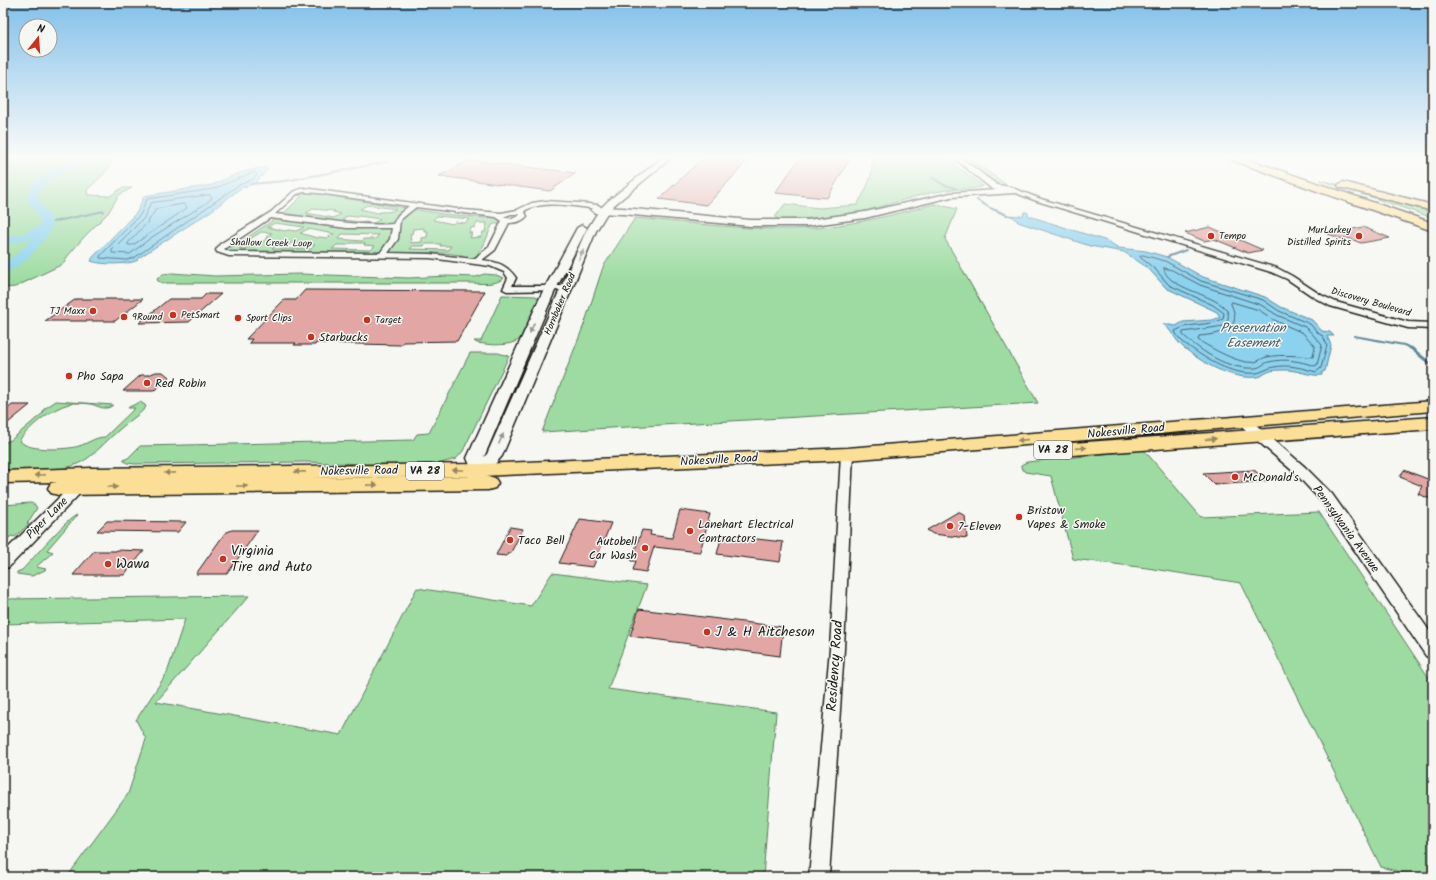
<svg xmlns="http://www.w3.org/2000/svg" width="1436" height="880" font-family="Kalam,sans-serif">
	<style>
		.green { fill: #9ddba2; stroke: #5c7c5f; fill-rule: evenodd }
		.water { fill: #8cd1ee; stroke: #5f899a }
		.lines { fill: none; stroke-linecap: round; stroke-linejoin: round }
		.shore { stroke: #496470; stroke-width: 1 }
		.stream-far1 { stroke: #5f899a; stroke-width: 2 }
		.stream { stroke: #5f899a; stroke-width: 3 }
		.river { fill: #8cd1ee; fill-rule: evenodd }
		.building { fill: #e2a7a4; stroke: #1c1c1c }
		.minor-casing { stroke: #1c1c1c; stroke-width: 3 }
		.tertiary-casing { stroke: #1c1c1c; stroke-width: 3 }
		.secondary-casing { stroke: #1c1c1c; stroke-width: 3 }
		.trunk-casing { stroke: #1c1c1c; stroke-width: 3 }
		.minor { fill: #f6f6f2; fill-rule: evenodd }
		.tertiary { fill: #f6f6f2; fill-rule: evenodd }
		.secondary { fill: #f6f6f2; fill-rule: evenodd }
		.trunk { fill: #fbdf96; fill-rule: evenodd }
		.oneway { fill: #949492 }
		.oneway2 { fill: #97875f }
		.poi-dot { fill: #c8321e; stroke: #f6f6f2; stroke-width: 1.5 }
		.labels { text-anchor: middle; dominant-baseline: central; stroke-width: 3; stroke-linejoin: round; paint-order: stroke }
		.far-poi-label { font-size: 10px; fill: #1c1c1c; stroke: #f6f6f2; text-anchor: start }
		.far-street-label { font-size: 10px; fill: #1c1c1c; stroke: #f6f6f2 }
		.shield { fill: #f6f6f2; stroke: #5d5d5c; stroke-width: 1 }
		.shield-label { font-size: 11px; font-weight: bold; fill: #1c1c1c }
		.poi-label { font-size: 12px; fill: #1c1c1c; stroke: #f6f6f2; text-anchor: start }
		.street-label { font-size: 12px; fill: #1c1c1c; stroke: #f6f6f2 }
		.water-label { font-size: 13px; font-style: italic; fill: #435b66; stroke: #f6f6f2 }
		.near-poi-label { font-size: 14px; fill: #1c1c1c; stroke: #f6f6f2; text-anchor: start }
		.near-street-label { font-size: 14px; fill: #1c1c1c; stroke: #f6f6f2 }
	</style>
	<rect width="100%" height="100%" fill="#f6f6f2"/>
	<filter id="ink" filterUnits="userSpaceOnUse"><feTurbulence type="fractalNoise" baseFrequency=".025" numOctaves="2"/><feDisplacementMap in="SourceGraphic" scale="8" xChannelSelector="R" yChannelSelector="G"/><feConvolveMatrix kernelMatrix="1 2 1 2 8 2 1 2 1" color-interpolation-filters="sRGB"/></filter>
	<g filter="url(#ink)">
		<path class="green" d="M3,158H115L103,175L87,190L88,195L110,196L122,188H132L119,195L108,213L84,237L67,257L63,264L15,287L3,288Z
			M871,158H946L983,186C969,191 955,188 941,191C915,195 890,205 864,211C837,218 807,218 779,220L775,217L785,204L819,208L857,205C865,191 875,175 871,158Z
			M961,158H969L1008,186H1001Z
			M1320,180L1433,209V218Z
			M304,192H314L312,193L443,214L485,218L488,216H494L501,222L500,224H493C486,236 487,244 477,254L481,255L474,258H465L468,256L445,253L241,251L237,253L227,251V248L236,245L284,213L302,196L296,195ZM367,205L396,209C387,214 384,210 378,213L360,209ZM313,209L335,211L333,212L341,214L334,218L306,213ZM347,216L357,217L359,216L380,219L374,223L342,220ZM437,216L470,219L465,223L455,222L453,224L433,220ZM275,223L304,227L297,231L288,230L285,231L267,227ZM477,223H487L485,232H483L481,237L470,238L472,233H469L471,228L475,227ZM424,228V231H428L427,237L422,238V242L411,243L410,234H412L413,229ZM308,229L334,234L327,238L319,237L317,238L300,233ZM261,232L272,233L266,237L268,238C259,244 251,249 239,248L245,243H244ZM342,234L379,235L375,239H364L362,241L338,239ZM291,243H305L304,245H315L311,249H272L277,245H289ZM350,243H365L364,245L375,246L371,250L332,249L337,245H348ZM425,244H441L440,246H451L448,250L410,249L413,246H424Z
			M934,204L957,209L945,239L1038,403L542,432L585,322L603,267L635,218C694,223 755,232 815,228C856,224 894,215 934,204Z
			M172,273L215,276L301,274L409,278L447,276L476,277L484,274L496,275L504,278C495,286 480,283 469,283H162L158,281L157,279L163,274Z
			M502,295L536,296L539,300L520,339C509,347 490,345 477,343L474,341H481Z
			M470,353H498L509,356L463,451L456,459L437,464L397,465L305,462L135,464L127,463L123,460L128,458L140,446L413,440L417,434L429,433Z
			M56,401L113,405C105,412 97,405 90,404C85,403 79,403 74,403C54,406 33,424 20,439L21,442C29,451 67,450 79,446C89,443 95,437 105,437L135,408H128L129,407L140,402L145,405L146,407C139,416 128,421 120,429C109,438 99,450 88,458C64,475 31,470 3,471V443L11,440L43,413L44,409Z
			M1144,450L1201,517L1319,512L1433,684V874L1404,873L1381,867L1241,583L1147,568L1073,559L1051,476L1025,472L1021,467V465L1027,462Z
			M31,503L35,505L37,508L27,524H29L15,537L12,536L3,541V505Z
			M77,515L47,550L53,552L36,567L46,569L45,570L32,576L17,574V572L22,570C32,560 66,519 77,515Z
			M552,573L647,585L608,689L776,712L763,877H67L128,794L146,739L136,720L167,673L185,619L3,624V601L6,599L249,596L156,702L341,735L417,588L531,606Z"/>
		<path class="water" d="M263,167H267L268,170L254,184L241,188L211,211L137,259L138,260C130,265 100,265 91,261L93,257L137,212L144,196L212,185L236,174Z
			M1024,212H1027L1029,216L1107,241L1119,248L1146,251L1167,257L1203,277L1265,297L1281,307L1312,320L1322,331L1330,332L1334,336H1327L1331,345L1325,371L1322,372V375C1311,377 1296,369 1283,370C1278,370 1272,370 1268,372C1263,374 1263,376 1258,377C1231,380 1202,363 1183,347C1175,340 1170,328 1163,324L1176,326L1183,322L1212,320L1220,317L1217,312L1166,288L1148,268L1124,252L1090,246L1018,222L1014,217L1007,215L1023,216Z"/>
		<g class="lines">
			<path class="shore" d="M255,172L257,175L252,180L239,185L134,258L127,260L100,258V256L140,215L147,199L213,189Z
				M210,195L212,198L205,204L152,237L130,254L112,253V250L144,218L151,203Z
				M185,204L187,208L133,245H128V243L148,222L156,209Z
				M1143,255L1165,261L1201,281L1263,300L1279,311L1310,324L1319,334L1323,336L1327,345L1321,368L1316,372C1302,368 1288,364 1274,367C1268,368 1262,372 1257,373C1234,375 1212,363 1194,350C1187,345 1178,340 1175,331C1191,322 1206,327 1223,319L1224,313L1213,305L1169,285L1156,270L1141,258L1140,256Z
				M1164,268L1172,270L1200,285L1261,305L1277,315L1307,328L1322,345L1317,365L1315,366C1300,361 1284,358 1269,362C1264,363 1260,368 1255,368C1228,370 1202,352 1183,335V332L1224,326C1248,296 1165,294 1164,268Z
				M1232,302L1259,310L1274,320L1303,333L1315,346L1313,357C1298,356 1282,354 1267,357C1262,358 1259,361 1255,362C1240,365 1211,348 1198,340L1199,336C1220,334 1244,331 1231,304Z"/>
			<path class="stream-far1" d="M933,178L944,185L956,188
				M251,184L285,181L387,162
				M977,200L990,208L1007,215
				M47,223L104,211
				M1167,257L1186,250
				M1354,336L1404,345L1412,349"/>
			<path class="stream" d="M1411,348L1433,366"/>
			<path class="river" d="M78,158H89L49,180L40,188L38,200L51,217L53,226C43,243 23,268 3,273V264L18,253L34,237L3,246V238L22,234L41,225L39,217L28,200L30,187L41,176Z"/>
		</g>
		<path class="building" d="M703,158H750L707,205L659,199Z
			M800,158H839L850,159L827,198L775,193Z
			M470,160L576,173L550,191L439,176Z
			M1210,227L1263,250L1248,253L1214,239L1204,241L1185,233Z
			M1363,227L1390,238L1361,243L1348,238L1342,239L1328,234Z
			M305,290L485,291L457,341L403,342L401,345L316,343L315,345H294L296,343H249L252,339H246L284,300H296Z
			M206,294H221L189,322L139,323L169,299H201Z
			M76,299H143L115,321H45Z
			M156,372H163L169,377L154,391H123L141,375H148Z
			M12,405H30L3,427V413Z
			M1254,470L1267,481L1215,485L1203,473Z
			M1404,470L1433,481V500L1418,494L1422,486L1400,477Z
			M680,510L710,514L700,552L654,547L646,572L633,570L636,561H631L642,530L651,531L650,535L672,538Z
			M958,512L965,516L967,538L933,534L927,530Z
			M580,519L611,523L593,567L559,563Z
			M107,521L186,522L178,532L97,531Z
			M510,527L523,529L510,554L508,553L507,556L496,555Z
			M232,530H258L227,574H196L225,533Z
			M722,535L783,542L780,562L717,554Z
			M117,550L144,551L124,575H73L94,551H116Z
			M639,609L783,627L780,656L630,636Z"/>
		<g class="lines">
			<defs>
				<path id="minor" d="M303,188L464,210L501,213L517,210L532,203L545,201L579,203L598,205L601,207L598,209C576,207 544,199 524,211L527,216C523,221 515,223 509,223L495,250L482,260C498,262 507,265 516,278L512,286H569L570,288L566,290L507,291L503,289L508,278L504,272L490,266L430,258L229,256L217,252L216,250L220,244L271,212L293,192ZM304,192L318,193L409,206L398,215L393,224C353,227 315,217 275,214L297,194ZM416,207L496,217L502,221L489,247L474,259L430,254L388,253L398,239L400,220ZM511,214H519L520,215L512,219L503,217ZM270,218L347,228H392L390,239L380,253L230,252L224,249Z
					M1013,190H1017L1041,199L1277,268L1292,276L1321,295L1336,302L1408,322L1433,323V329L1408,328L1330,306L1315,298L1287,279L1271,272L1037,201L1013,192Z
					M847,451L851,452L853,454L844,649L829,877H809L830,649L841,454L843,452Z"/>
				<path id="tertiary" d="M954,158H961L997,185L1011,187L1019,191L1015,193L951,197L865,218L807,226H750L623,214L595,213L591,210L595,207L623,208L750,220H807L865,212L951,193L997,190L992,189Z
					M1243,417L1248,418L1305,467L1332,494L1433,636V659L1426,656L1322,502L1295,473L1238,424L1236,421L1238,418Z
					M84,476L89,478L91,481L89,484L9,567L3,569V553L79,478Z"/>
				<path id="secondary" d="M662,158H671L614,205L607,213L596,231L502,456L488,472L481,486L475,488L469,486L466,482L472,470L467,458L542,293L577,228L582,225L587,228L554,293L484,457L487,454L586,231L600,209L608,201Z"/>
				<path id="trunk" d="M1231,158H1244L1433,223V231L1320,192L1232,160Z
					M1343,182L1433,205V211L1339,187L1338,185Z
					M1433,401V411L847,460L480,476L68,481L488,476L495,478L498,483L495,488L488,490L58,495L51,493L48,488L51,483L57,482L3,483V471L91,468L480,464L847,448Z
					M1433,417V429L1045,457L1038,455L1035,451L1038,447L1045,445Z"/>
			</defs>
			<use href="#minor" class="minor-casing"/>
			<use href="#tertiary" class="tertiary-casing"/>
			<use href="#secondary" class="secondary-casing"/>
			<use href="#trunk" class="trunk-casing"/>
			<use href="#minor" class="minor"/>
			<use href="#tertiary" class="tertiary"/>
			<use href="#secondary" class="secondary"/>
			<use href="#trunk" class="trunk"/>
		</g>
		<defs><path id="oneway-solid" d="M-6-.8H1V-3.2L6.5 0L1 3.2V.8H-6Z"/></defs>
		<g class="oneway">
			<use href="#oneway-solid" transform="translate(581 255) rotate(-67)"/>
			<use href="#oneway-solid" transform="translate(532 328) rotate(114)"/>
			<use href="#oneway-solid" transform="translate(501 439) rotate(-66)"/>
		</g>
		<g class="oneway2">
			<use href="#oneway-solid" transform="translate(1211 439) rotate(-4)"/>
			<use href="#oneway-solid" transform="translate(1023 440) rotate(175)"/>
			<use href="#oneway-solid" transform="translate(1081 448) rotate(-4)"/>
			<use href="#oneway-solid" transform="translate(458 470) rotate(180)"/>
			<use href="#oneway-solid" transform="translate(300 472) rotate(179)"/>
			<use href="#oneway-solid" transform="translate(170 473) rotate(179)"/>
			<use href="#oneway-solid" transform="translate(40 475) rotate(178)"/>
			<use href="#oneway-solid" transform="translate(372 485) rotate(-1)"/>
			<use href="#oneway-solid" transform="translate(242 486)"/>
			<use href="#oneway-solid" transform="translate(112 487)"/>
		</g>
	</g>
	<linearGradient id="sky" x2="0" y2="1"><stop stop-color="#83c0ea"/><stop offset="0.56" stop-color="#fbfbf9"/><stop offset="1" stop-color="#fbfbf9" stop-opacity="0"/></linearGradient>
	<rect width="1436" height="281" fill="url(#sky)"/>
	<g class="poi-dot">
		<circle cx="1211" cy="236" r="4"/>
		<circle cx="1359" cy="236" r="4"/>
		<circle cx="93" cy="311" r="4"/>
		<circle cx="173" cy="315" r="4"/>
		<circle cx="124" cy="317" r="4"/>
		<circle cx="238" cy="318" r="4"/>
		<circle cx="367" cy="320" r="4"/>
		<circle cx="311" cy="337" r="4"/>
		<circle cx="69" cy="376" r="4"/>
		<circle cx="147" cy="383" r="4"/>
		<circle cx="1235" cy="477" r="4"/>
		<circle cx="1019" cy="517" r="4"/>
		<circle cx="950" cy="526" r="4"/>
		<circle cx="690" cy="531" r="4"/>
		<circle cx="510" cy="540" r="4"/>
		<circle cx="645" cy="548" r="4"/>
		<circle cx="223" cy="559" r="4"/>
		<circle cx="108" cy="564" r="4"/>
		<circle cx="707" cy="632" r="4"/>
	</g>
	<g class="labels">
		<g class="far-poi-label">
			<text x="1351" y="230" text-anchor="end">MurLarkey<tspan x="1351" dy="12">Distilled Spirits</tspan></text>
			<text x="1219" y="236">Tempo</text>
			<text x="85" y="311" text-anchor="end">TJ Maxx</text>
			<text x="181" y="315">PetSmart</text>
			<text x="132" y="317">9Round</text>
			<text x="246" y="318">Sport Clips</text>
			<text x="375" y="320">Target</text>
		</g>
		<g class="far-street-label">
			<text transform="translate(271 243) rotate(1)">Shallow Creek Loop</text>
			<text transform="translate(1371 302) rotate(16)">Discovery Boulevard</text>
			<text transform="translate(560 304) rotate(-67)">Hornbaker Road</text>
		</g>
		<g class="shield">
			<rect x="1034" y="441" width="38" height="18" rx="3"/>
			<rect x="406" y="462" width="38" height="18" rx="3"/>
		</g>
		<g class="shield-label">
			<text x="1053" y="450">VA 28</text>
			<text x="425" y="471">VA 28</text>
		</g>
		<g class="poi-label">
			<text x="319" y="337">Starbucks</text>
			<text x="77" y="376">Pho Sapa</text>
			<text x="155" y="383">Red Robin</text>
			<text x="1243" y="477">McDonald's</text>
			<text x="1027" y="510">Bristow<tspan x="1027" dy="14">Vapes &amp; Smoke</tspan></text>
			<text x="698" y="524">Lanehart Electrical<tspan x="698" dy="14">Contractors</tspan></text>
			<text x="958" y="526">7-Eleven</text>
			<text x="518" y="540">Taco Bell</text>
			<text x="637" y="541" text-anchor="end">Autobell<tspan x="637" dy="14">Car Wash</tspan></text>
		</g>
		<g class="street-label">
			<text transform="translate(1126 431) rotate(-5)">Nokesville Road</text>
			<text transform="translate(719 460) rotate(-3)">Nokesville Road</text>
			<text transform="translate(359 471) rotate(-1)">Nokesville Road</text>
			<text transform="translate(47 518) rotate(-45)">Piper Lane</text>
			<text transform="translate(1346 529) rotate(54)">Pennsylvania Avenue</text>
		</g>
		<g class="water-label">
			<text x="1253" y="328">Preservation<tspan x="1253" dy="15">Easement</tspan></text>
		</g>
		<g class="near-poi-label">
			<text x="231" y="551">Virginia<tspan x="231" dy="16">Tire and Auto</tspan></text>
			<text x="116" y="564">Wawa</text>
			<text x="715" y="632">J &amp; H Aitcheson</text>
		</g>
		<g class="near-street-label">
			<text transform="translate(835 666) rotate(-86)">Residency Road</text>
		</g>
	</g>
	<rect width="1436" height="880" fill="none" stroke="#f6f6f2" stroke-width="16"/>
	<rect x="8" y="8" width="1420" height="864" fill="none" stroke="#1c1c1c" stroke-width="1.5" filter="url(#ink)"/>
	<g transform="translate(38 38) rotate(17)"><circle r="19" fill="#f6f6f2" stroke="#9f9f9c"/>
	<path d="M0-3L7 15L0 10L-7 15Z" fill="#c8321e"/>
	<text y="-6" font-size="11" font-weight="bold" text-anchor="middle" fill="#1c1c1c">N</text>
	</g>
</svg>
